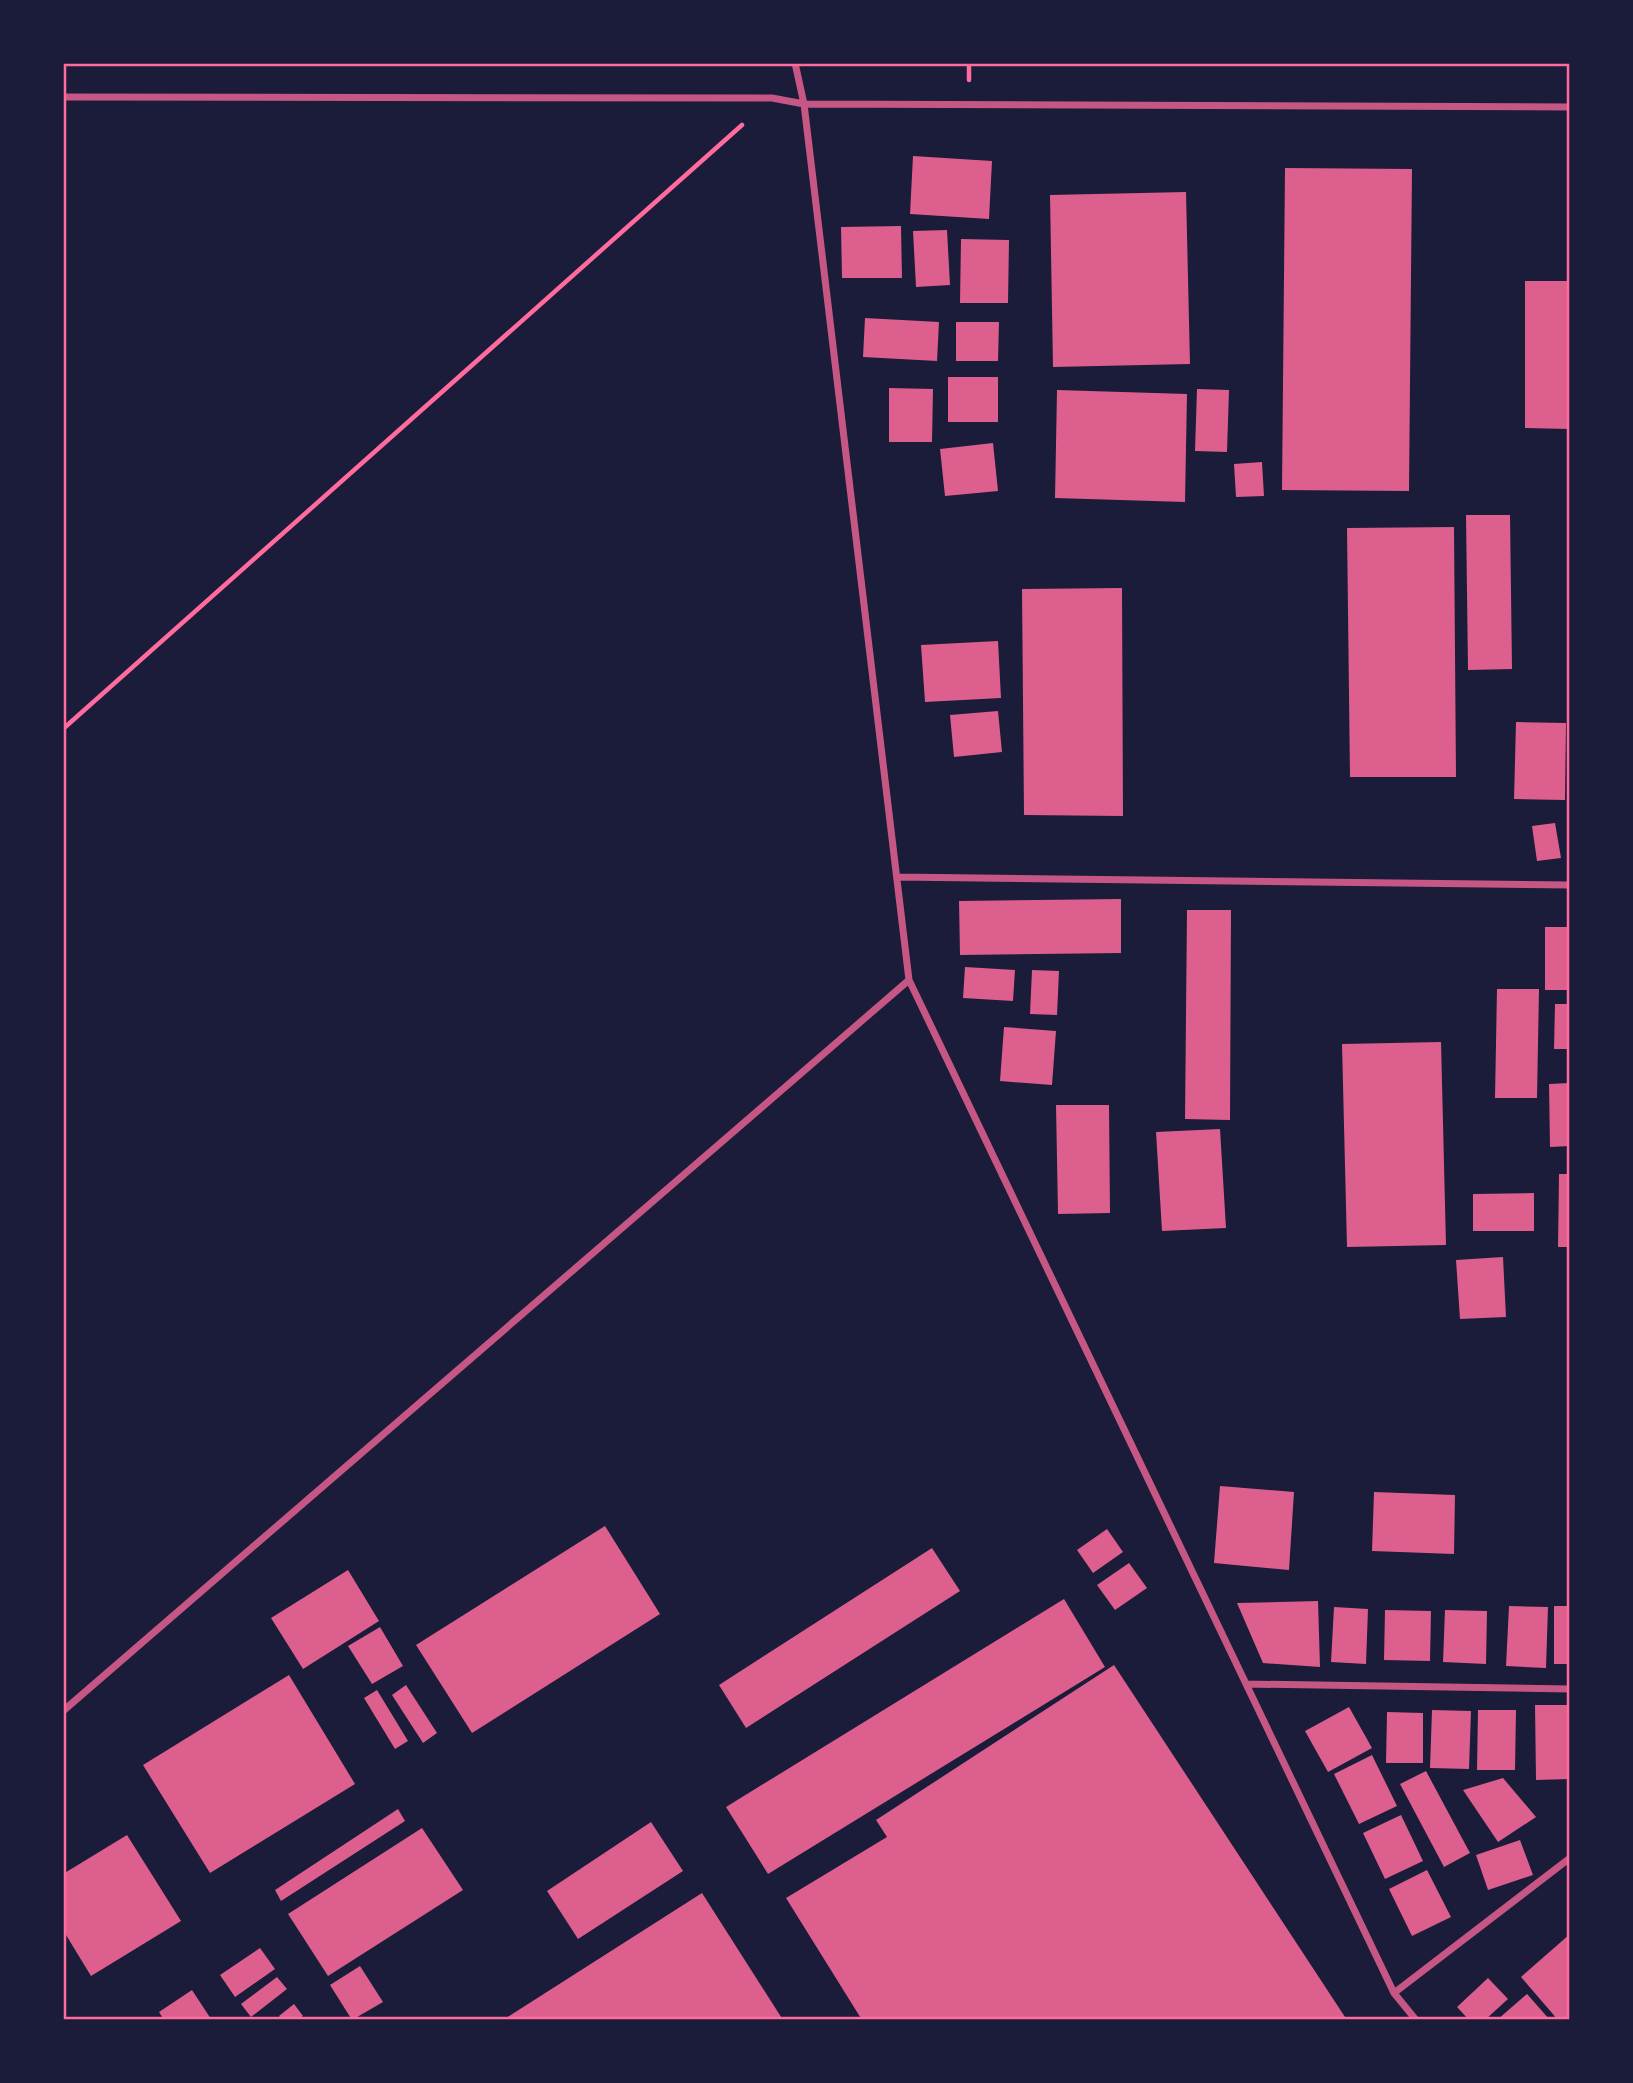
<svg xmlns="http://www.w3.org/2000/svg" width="1633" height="2083" font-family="Poppins,sans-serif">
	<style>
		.building { fill: #dd5f8e }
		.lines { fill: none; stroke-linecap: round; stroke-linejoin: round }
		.path { stroke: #ff6b9d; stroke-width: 4.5 }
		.minor { stroke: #c65784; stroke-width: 7 }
		.neatline { fill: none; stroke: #ff6b9d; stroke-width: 2.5 }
	</style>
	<rect width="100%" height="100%" fill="#1b1b3a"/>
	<path class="building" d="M913,156L992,161L989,219L910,214Z
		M1285,168L1412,169L1409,491L1282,490Z
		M1186,192L1190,364L1053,367L1050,195Z
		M901,226L902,278H842L841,227Z
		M947,230L950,285L916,287L913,231Z
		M961,239L1009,240L1008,303H960Z
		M1525,281H1570V429L1525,428Z
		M865,318L939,322L937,361L863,357Z
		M956,322H999L998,361H956Z
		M948,377H998V422H948Z
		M889,388L933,389L932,442H889Z
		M1197,389L1229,390L1227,452L1195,451Z
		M1057,390L1187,394L1185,502L1055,498Z
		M993,443L998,491L945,496L940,449Z
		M1262,462L1264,496L1236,497L1234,464Z
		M1466,515H1510L1512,669L1468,670Z
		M1454,527L1456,777H1350L1347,528Z
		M1122,588L1123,816L1024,815L1022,589Z
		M998,641L1001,698L925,702L921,645Z
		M998,711L1002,752L954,757L950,715Z
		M1516,722L1566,723L1565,800L1514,799Z
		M1555,823L1561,858L1537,861L1532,826Z
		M1121,899V953L960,955L959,901Z
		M1187,910H1231L1230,1120L1185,1119Z
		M1545,927H1570V990H1545Z
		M965,967L1015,970L1013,1001L963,998Z
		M1032,970L1059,971L1057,1015L1030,1014Z
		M1497,989H1539L1537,1098H1495Z
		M1555,1004H1570V1049H1554Z
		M1004,1027L1056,1031L1052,1085L1000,1081Z
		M1441,1042L1446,1245L1347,1247L1342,1044Z
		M1570,1083V1146L1550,1147L1549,1084Z
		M1056,1105H1109L1110,1213L1058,1214Z
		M1220,1129L1226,1228L1162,1231L1156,1132Z
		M1559,1174H1570V1247H1558Z
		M1534,1193V1231H1473V1194Z
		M1503,1257L1506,1317L1460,1319L1456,1260Z
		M1220,1486L1294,1492L1289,1570L1214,1563Z
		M1374,1492L1455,1495L1454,1554L1372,1551Z
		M605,1526L660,1614L472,1733L416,1645Z
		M1107,1529L1123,1552L1093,1573L1077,1550Z
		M932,1548L960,1591L746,1728L719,1685Z
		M1129,1563L1147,1588L1115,1610L1097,1585Z
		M348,1570L379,1621L303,1669L271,1618Z
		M1064,1599L1105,1667L768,1874L726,1807Z
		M1318,1601L1320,1667L1263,1663L1237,1603Z
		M1509,1606L1548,1607L1546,1668L1506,1666Z
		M1554,1606H1570V1664H1554Z
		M1334,1607L1368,1609L1366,1664L1331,1662Z
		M1385,1610L1431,1611L1430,1661L1384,1660Z
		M1445,1610L1487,1611L1486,1664L1443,1662Z
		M380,1627L403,1666L372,1684L348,1646Z
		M1114,1665L1347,2020H862L786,1898L887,1837L876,1820Z
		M289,1675L355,1784L210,1873L143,1765Z
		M406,1685L437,1733L423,1743L392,1695Z
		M377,1690L408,1741L395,1749L364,1698Z
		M1535,1705H1570V1779L1536,1780Z
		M1349,1707L1372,1748L1328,1772L1305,1731Z
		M1432,1710L1471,1711L1469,1769L1430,1768Z
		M1478,1710H1516L1515,1770H1477Z
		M1387,1712L1423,1713V1763H1386Z
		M1372,1755L1397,1806L1359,1824L1334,1774Z
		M1426,1771L1470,1853L1444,1867L1400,1784Z
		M1503,1778L1536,1817L1498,1842L1463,1790Z
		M398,1809L405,1821L281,1901L275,1890Z
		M1401,1815L1423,1861L1385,1879L1363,1833Z
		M651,1822L683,1871L578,1939L547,1891Z
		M422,1828L463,1890L328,1976L288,1914Z
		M127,1835L181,1921L91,1976L63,1930V1874Z
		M1520,1840L1533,1875L1488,1890L1476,1855Z
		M1427,1870L1451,1917L1412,1936L1389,1889Z
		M702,1893L783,2020H503Z
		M1570,1934V2020H1558L1521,1977Z
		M260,1948L275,1969L235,1997L220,1975Z
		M360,1966L383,2002L352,2020L330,1985Z
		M277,1977L287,1989L251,2017L241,2004Z
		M1488,1978L1508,1999L1485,2020H1469L1457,2007Z
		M192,1990L211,2019L164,2020L159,2012Z
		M1527,1994L1550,2020H1497Z
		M294,2004L303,2016L297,2020H282L279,2016Z"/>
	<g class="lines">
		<path class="path" d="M969,63V80
			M63,729L742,125"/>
		<path class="minor" d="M795,63L804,104L909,980L1394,1993L1416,2020
			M63,97L772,98L804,104L1570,107
			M897,877L1570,885
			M1246,1684L1570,1689
			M63,1711L909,980
			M1394,1993L1570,1858"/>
	</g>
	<rect width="1633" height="2083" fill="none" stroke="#1b1b3a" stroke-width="130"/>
	<rect x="65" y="65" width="1503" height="1953" class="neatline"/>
</svg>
